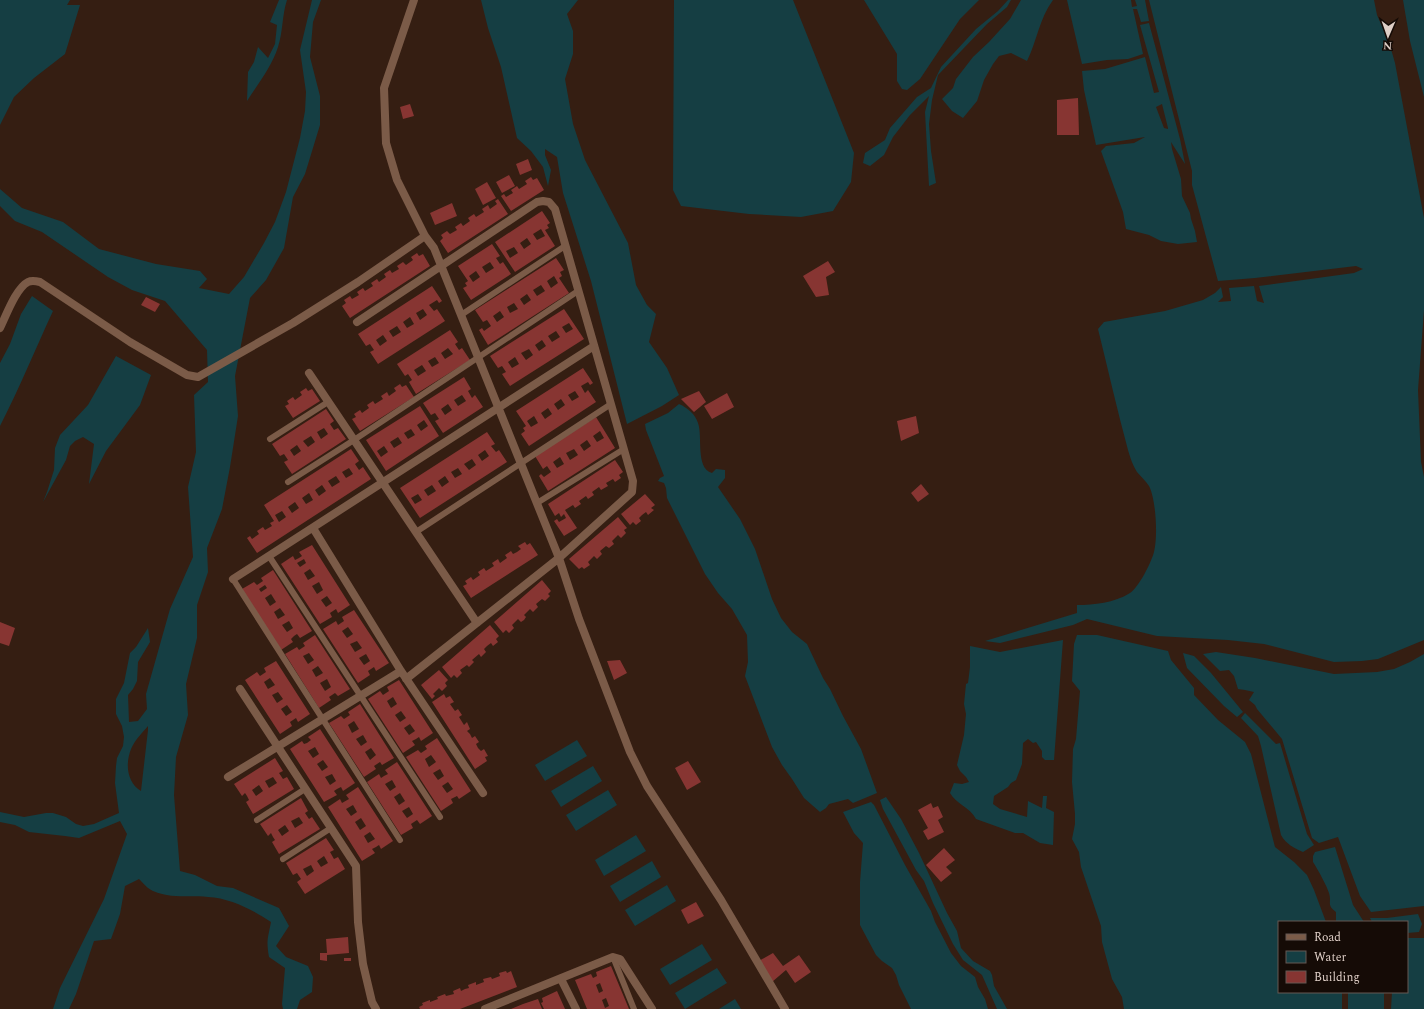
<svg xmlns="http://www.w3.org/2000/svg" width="1424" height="1009" font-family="Spectral,serif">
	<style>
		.water { fill: #153e43; fill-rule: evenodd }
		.building { fill: #873532; fill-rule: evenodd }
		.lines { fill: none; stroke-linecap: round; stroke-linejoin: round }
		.service { stroke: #7b5b48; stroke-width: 6 }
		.minor { stroke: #7b5b48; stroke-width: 8 }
	</style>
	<rect width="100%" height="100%" fill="#351e12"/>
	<path class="water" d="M0,0H70L67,5H80L65,54L34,78L14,97L0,125Z
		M279,0H287C282,15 283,32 278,47C272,66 258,84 247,101L248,72L254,62L258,47L268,58L275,44L277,25L270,22Z
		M312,0H321L313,22L310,57L320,96V125L305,174L293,197L284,248L266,280L250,298L235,376L238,416L230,467L222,509L207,548L208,572L197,605V638L186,684L188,715L176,757L174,795L180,871L195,875L217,886L233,888L279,908L289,926L276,946L286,957L308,966L313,977L312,992L300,1000L297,1009H283L282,1004L285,968L269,957C266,940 268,938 271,922C253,910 230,898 208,897C190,895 171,899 153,891C148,889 143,883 139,879L125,886L120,914L111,939L94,941L76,994L69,1009H53L60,988L104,899L127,834L120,821L79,838L65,836L29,832L15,825L0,822V812L24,817L46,813H53L66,817L76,824L83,826L94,824L119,813L115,783L116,766L117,758L123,746L124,737L122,726L116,714V699L124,683L130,653L136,647L148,628L150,642L138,662L137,681L133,689L128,695L129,722L138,721L147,709L146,694L170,609L193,557L188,487L196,452L194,395L208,382L207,350L165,301L132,290L108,277L42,232L15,221L0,206V189L22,208L63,222L99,249L156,264L200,271L207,279L199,288L229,294L244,277L264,243L275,222L286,192L300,138L305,111L306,92L300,50ZM148,726V730L141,791C127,783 125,764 131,749C135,740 142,733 148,726Z
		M481,0H578L567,14L573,31V54L565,79L573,124L585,160L628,243L636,285L647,305L656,314L649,342L667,368L679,395L662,406L627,424L591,281L563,193L557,157L545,149V155L551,170L548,186L543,167L531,151L517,138L501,67L488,28Z
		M674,0H793L854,153L851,182L833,211L801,217L749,214L681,206L673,190Z
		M864,0H979L960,19L920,79L907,90L902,89L897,81V54Z
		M1008,0H1011L1007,7L987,24L938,75L932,100L929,124L931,151L936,183L929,186L925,112L929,96L910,115L893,137L884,155L870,166L863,163L865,153L885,140L890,128L917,97L931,88L941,67L976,29L998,11Z
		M1021,0H1053C1039,19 1037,41 1027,61L1011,53L999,56L993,64L984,80L977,101L963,118L952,111L942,99L953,88L956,79L973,57L989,42L1010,19Z
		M1067,0H1131L1132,7L1137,6L1135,0H1145L1149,21L1141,22L1137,9H1133L1143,54L1128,59L1107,60L1082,64Z
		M1149,0H1374L1377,15L1389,42L1395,63L1424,218V310L1418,390L1421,462L1424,477V640L1378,659L1362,661L1334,662L1264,644L1228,640L1157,636L1087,619L1073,625L1000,643L985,641L1077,613V605C1094,605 1114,603 1130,593C1139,587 1151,563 1154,552C1158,537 1156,499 1149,486C1146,481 1141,477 1137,472C1133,466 1130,457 1128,450C1117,410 1108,369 1098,329L1104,322L1165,311L1203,300L1215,293L1221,287L1223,297L1218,302L1231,301L1229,288L1254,286L1257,301L1264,303L1259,286L1354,273L1363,269L1356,266L1255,278L1218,281L1192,185V171Z
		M1403,0H1424V97L1410,41Z
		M1149,23L1180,139L1185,164L1171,142L1172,149L1181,179L1182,196L1190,213L1191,219L1195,231L1197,242L1178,244L1161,241L1149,235L1126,229L1123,212L1101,151L1106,146L1134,143L1145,137L1096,145L1084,90L1082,71L1105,69L1145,57L1154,93L1159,92L1140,25ZM1162,104L1168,128V129L1164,128L1156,107Z
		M32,296L53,311C35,350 19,389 0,426V363L10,344L21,314Z
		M116,356L151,375L140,405L106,451L89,484L94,444L83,437L75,441L70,446L66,460L43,502L47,492L54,470L55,448L60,435L88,405Z
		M679,404C688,408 695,414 698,423C703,436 695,468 712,473L716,469L725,470V478L718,487L740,519L755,549L772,599L781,618L792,632L807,644L823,678L830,689L843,716L861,749L877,793L853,803L848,799L829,804L826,808L820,812L804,798L792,779L782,765L772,747L745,676L748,662L747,635L732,609L718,593L705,574L667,498L666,488L664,483L658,481L660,478L664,476L646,430L645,424L668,413Z
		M1077,635H1097L1168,651L1171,660L1194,688V695L1218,720L1245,742L1251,754L1275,847L1294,862L1307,875L1314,890L1326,922H1279V992H1342V1009H1124L1122,997L1112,979L1102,942L1101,926L1081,867L1079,852L1072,839L1075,824V814L1072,782L1073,749L1076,739L1080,691L1072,681L1074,644Z
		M1063,640L1054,760H1045L1042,757V751L1036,742L1033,743L1028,739L1023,743L1022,764L1016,780L1011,783L1008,787L994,796L993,804L1000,809L1027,817L1028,801L1042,808L1043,796H1047L1046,808L1054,812L1053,845L1040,843L1023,833H1015L976,819C970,807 956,804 950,793L954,783L962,784L969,782L966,777L960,771L957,765L964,735L966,714L964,704L966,684L968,683L970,667V646L1000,652Z
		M1216,652L1255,658L1334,674L1377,672L1394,669L1410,662L1424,654V906L1371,912L1360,896L1338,837L1319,843L1312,838L1282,739L1257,709L1255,705L1249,700L1254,692L1245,690L1238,689L1234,676L1229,670L1220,671L1203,654Z
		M1183,653L1194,656L1211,673L1243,712L1237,717L1224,706L1187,668Z
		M1245,713L1276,744L1280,743L1307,834L1314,845L1303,852C1294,848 1286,844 1281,835L1261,746L1258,736L1241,718Z
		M577,740L587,756L545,781L535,765Z
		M593,766L602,781L561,807L551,791Z
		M608,790L617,805L576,831L566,815Z
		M886,797L901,819L919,853L947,913L957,931L961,948L973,961L990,971L992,975L994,986L1007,1009H997L982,975L963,960L953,944L933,903L924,881L916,870L883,809L880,800Z
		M871,802L874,805L905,865L931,911L935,922L951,953L961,966L975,977L978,987L985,999L988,1009H911L899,985L896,975L892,968L882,961L876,955L860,925V882L863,843L854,833L843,812Z
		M636,835L646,851L604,876L595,860Z
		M1335,847L1353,905L1364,922H1336V912C1326,905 1332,902 1329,893C1327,886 1317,868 1313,862V856L1315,852Z
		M652,861L661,877L620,902L610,886Z
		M667,885L676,901L635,926L625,910Z
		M1418,914L1422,924L1419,932L1407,933V922H1372L1370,918H1387Z
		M1407,938H1424V1009H1391L1392,992H1407Z
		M702,944L712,960L670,985L660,969Z
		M717,968L727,983L685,1009L675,993Z
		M1348,992H1384V1009H1348Z
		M735,999L741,1009H719Z"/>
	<path class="building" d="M1078,98L1079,135H1057V100Z
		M410,104L414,116L403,119L400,107Z
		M528,159L532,170L520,175L516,164Z
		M509,175L515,186L502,193L496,182Z
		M531,177L533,180L537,178L544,190L511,211L501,196L504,194L506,197L513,193L511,190L517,186L519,189L527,184L525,181Z
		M487,182L496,198L483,205L475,189Z
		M498,199L508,214L448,253L440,241L443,238L441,235L447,231L450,234L457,230L455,227L461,223L463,226L470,221L468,218L474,214L476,217L484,212L482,209L488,205L490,209L497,204L495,201Z
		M452,203L457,216L435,225L430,213Z
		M542,211L550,223L547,225L549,228L545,230L555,246L515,272L495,242ZM541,229L545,236L537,240L533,234ZM527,238L531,244L524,249L520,243ZM514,247L518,253L510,258L506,251Z
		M492,244L500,256L496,258L500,264L503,262L511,274L471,300L463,288L467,286L465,283L468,281L458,266ZM490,262L494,268L486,273L482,267ZM476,271L480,277L473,282L469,276Z
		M417,253L419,256L423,254L430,266L350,318L342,306L346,303L344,300L350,296L352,299L359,295L357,292L363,288L365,291L373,286L371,283L377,279L379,282L386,277L384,274L390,270L392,273L399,269L397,266L403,262L406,265L413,260L411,257Z
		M556,258L564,270L560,272L562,276L559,278L569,293L488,345L479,330L482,328L484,331L491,326L487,320L483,322L475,310ZM554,276L558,283L551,288L547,281ZM541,285L545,291L537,296L533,290ZM527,294L531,300L524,305L520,299ZM514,303L518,309L510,313L507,307ZM500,311L504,317L497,322L493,316Z
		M828,261L835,272L826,277L829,295L816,297L803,276Z
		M432,286L442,301L439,303L437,300L429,305L434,311L437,309L445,321L378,364L370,352L374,350L370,344L366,346L358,334ZM423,309L427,315L420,320L416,313ZM410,317L414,324L407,328L403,322ZM397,326L401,332L393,337L389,331ZM383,335L387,341L380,346L376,340Z
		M146,297L160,304L155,312L141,305Z
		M564,309L584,339L510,386L502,374L506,372L502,366L498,368L490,356ZM569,323L573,329L566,333L562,327ZM556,331L560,337L552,342L548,336ZM542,340L546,346L539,351L535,345ZM529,349L533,355L526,360L521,353ZM515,357L519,364L512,368L508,362Z
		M450,330L458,342L455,344L459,350L462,348L470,360L416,394L409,382L412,380L408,374L405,376L397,364ZM448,348L453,354L445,359L441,353ZM435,357L439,363L432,367L428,361ZM422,365L426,371L418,376L414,370Z
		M583,368L593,383L590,385L588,382L581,386L585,393L588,390L596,402L529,446L521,434L525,431L523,428L526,426L516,411ZM575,391L579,397L572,401L568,395ZM561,399L565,405L558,410L554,404ZM548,408L552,414L545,419L541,413ZM534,416L538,423L531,427L527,421Z
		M464,377L471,389L468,391L472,398L475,395L483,407L443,433L435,421L439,419L435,413L431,415L423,403ZM462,395L466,401L458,406L454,400ZM448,404L452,410L445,415L441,409Z
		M400,384L402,387L406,385L414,397L360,431L352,419L356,417L354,414L360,410L362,413L369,408L367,405L373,401L375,404L383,399L381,396L387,392L389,396L396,391L394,388Z
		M306,388L308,391L312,389L320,401L293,418L285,406L289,404L287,401L293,397L295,400L302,395L300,392Z
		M699,391L706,402L694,412L681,399Z
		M727,393L734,407L712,419L704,406Z
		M420,406L439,436L386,471L366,440ZM424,420L428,426L421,431L417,425ZM411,429L415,435L408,439L404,433ZM398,437L402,443L394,448L390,442ZM384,446L388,452L381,457L377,451Z
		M326,409L334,421L330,424L334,430L338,428L346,439L292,474L284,462L288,460L284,454L280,456L272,444ZM324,428L328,434L321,439L317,432ZM311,436L315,442L308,447L303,441ZM297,445L301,451L294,456L290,450Z
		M916,416L919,433L901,441L897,421Z
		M596,417L615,448L548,491L539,476L541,474L544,477L551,472L547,466L543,469L535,456ZM600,431L604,438L597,442L593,436ZM587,440L591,446L584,451L580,445ZM574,449L578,455L570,460L566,453ZM560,457L564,464L557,468L553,462Z
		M487,432L495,444L491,446L496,452L499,450L507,462L420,518L400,488ZM485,450L489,456L482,461L478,455ZM472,459L476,465L469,470L464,464ZM458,468L462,474L455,478L451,472ZM445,476L449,482L442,487L438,481ZM432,485L436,491L428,496L424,490ZM418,494L422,500L415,504L411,498Z
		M351,449L359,461L355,464L359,470L363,467L371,479L257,553L247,538L250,536L252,539L259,534L257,531L263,527L265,530L272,526L270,523L274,521L264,505ZM349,468L353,474L346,478L342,472ZM336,476L340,482L332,487L328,481ZM322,485L326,491L319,496L315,490ZM309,493L313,500L306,504L302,498ZM295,502L299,508L292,513L288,507ZM282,511L286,517L279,522L275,515Z
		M615,460L623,472L619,475L621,478L615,482L613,479L606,483L608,486L601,490L599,487L592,492L594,495L588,499L586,496L579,501L581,504L575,508L573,505L565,510L577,528L564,536L554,521L557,519L559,522L566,518L564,514L561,517L559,513L555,516L548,504Z
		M921,484L929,494L918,502L911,493Z
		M645,494L655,505L651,508L654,510L648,515L646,512L642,515L639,518L641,521L636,525L633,522L630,525L621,514Z
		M618,517L627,528L624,530L626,533L621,538L618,535L612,541L614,544L609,548L606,546L600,551L602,554L597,559L594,556L588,562L590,565L584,569L582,567L579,569L569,559Z
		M525,542L527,545L530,543L538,555L471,598L463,586L467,584L465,581L471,577L473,580L480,575L478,572L484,568L486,571L494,566L492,563L498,559L500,563L507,558L505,555L511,551L513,554L517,552L521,549L518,546Z
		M312,545L350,605L338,613L336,609L330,613L332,617L320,624L281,564L293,556L295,560L299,558L302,556L299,552ZM304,559L306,563L300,567L297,563ZM310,569L315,576L308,580L304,573ZM319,582L323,590L317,594L312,586ZM327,596L332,603L326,607L321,600Z
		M273,570L312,631L300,638L297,634L294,636L291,639L293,642L281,650L242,589L254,582L257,585L263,581L261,578ZM265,585L267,588L261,592L259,589ZM271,594L276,602L270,606L265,598ZM280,608L285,615L278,619L274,612ZM289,621L293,628L287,632L282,625Z
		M542,580L551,591L548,594L550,596L545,601L542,599L536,604L538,607L533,612L530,609L524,615L526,617L524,620L521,622L518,619L512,625L514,628L509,633L506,630L503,633L494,622Z
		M354,610L389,663L376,671L374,667L368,671L370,675L358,683L323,629L336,621L338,625L344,621L342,617ZM348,627L353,634L347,638L342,631ZM357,641L362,648L355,652L350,644ZM366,654L370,661L364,665L359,658Z
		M0,622L15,628L9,646L0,643Z
		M490,625L499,636L496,639L498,642L493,646L491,643L487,646L484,649L486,652L481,657L479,654L472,660L474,662L469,667L467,665L460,670L462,673L457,678L454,675L451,678L442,667Z
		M315,635L350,689L338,696L335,693L329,697L331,700L319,708L285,654L297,647L299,650L305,646L303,643ZM309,653L314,660L308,664L303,656ZM318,666L323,673L316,677L312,670ZM327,679L331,687L325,691L320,683Z
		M620,660L627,673L614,680L607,661Z
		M276,661L310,714L298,722L296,718L290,722L292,726L280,734L245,680L257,672L260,676L266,672L264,668ZM270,678L275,685L268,689L264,682ZM278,692L283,699L277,703L272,695ZM287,705L292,712L286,716L281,709Z
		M439,670L448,680L445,683L447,686L442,691L439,688L433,694L435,696L432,699L421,685Z
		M399,680L433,733L421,741L419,737L416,739L412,741L415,745L403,753L368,699L380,691L383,695L389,691L387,687ZM393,697L397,704L391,708L387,701ZM401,711L406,718L400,722L395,715ZM410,724L415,731L409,735L404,728Z
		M444,694L446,698L450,696L454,702L450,704L455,711L458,709L462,715L459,717L464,725L467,722L470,729L467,731L470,734L472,738L475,736L479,742L476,744L478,748L481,751L484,749L488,756L485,757L487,761L475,769L432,702Z
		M360,704L394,758L382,765L380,762L374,766L376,769L364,777L329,723L341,716L344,719L350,715L348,712ZM354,721L359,729L352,733L348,725ZM363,735L367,742L361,746L356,739ZM371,748L376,755L370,760L365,752Z
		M320,729L355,783L343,791L341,787L337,789L334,791L337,795L324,802L290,749L302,741L304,744L307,743L311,740L308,737ZM315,747L319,754L313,758L308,751ZM323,760L328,767L322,771L317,764ZM332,774L336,781L330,785L325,777Z
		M437,738L471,791L459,799L457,796L451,799L453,803L441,811L406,757L418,750L421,753L427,749L425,746ZM431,755L436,762L429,767L425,759ZM440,769L444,776L438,780L433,773ZM448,782L453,789L447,793L442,786Z
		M275,758L283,771L279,773L283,779L287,777L294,789L253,814L246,802L249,800L247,796L245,793L242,796L234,784ZM273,777L277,783L269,788L265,781ZM259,785L263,791L256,796L252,790Z
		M688,761L701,782L687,790L675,768Z
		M397,762L432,816L420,824L417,820L411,824L413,828L401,835L367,782L379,774L381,778L384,776L388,774L385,770ZM392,780L396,787L390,791L385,784ZM400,793L405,801L399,805L394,797ZM409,807L413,814L407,818L402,811Z
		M358,787L393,841L381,849L379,845L376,847L372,849L375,853L362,861L328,807L340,799L342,803L349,799L346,795ZM353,805L357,812L351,816L346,809ZM361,818L366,826L360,830L355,822ZM370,832L375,839L368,843L364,836Z
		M301,798L308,811L305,813L309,819L312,817L320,829L279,854L272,842L275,840L273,837L271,833L268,836L260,824ZM299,817L303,823L295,828L291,821ZM285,825L289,831L282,836L278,830Z
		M931,803L933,808L938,806L943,817L938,820L944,832L928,840L923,831L928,828L918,810Z
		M326,838L334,850L330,852L334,859L338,857L345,869L305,894L297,882L301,879L297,873L293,875L286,863ZM324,856L328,863L321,867L317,861ZM311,865L314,871L307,876L303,869Z
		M944,848L955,860L946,867L952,873L941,882L926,865Z
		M696,902L704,916L688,924L681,910Z
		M348,937L349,953L327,955V961L320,960V953H327L326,939Z
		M773,953L783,966L799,955L811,972L795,983L786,970L772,982L757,962Z
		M344,958H351V961H344Z
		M611,966L629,1009H587L575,980L591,974L593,978L597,976L596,972ZM600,983L603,991L599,993L596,985ZM606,998L609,1006L605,1008L602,1000Z
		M506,971L507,973L511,971L517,987L460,1009H420L419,1007L423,1005L422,1003L430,1000V1002L438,999L437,997L445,994L446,996L454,994L453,991L460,988L461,991L465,989L469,988L468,985L476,982V985L484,982L483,979L491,977L492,979L500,976L499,973Z
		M557,991L565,1009H544L541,1003L543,1002L542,998Z
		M538,999L542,1009H511L523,1004Z"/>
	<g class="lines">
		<path class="service" d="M461,315L565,246
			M270,439L328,402
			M288,482L354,440L578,291
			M537,503L624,449
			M416,532L611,404
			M269,556L440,817
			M233,579L400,840
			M257,820L305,789
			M283,859L331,828
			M613,957L634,1009"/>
		<path class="minor" d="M414,0L384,88L386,143L397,180L425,236L434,248L559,558L579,619L630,752L647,786L721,900L785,1009
			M357,322L537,202L543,201L549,202L555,209L633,481L632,492L559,558L406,679
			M0,328C6,316 16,288 28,282C32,280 36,281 40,282L130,342L187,375L198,377L293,323L358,282L425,236
			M309,373L477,623
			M313,528L401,671L483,793
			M233,579L594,346
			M240,689L356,866L358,922L363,964L372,1002L376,1009
			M228,777L401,671
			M561,979L576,1009
			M485,1009L613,957L620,959L652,1009"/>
	</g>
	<rect x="1278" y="921" width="130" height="72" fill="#150b06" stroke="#665953"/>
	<rect x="1286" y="934" width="20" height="6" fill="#7b5b48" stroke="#665953"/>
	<text x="1314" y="941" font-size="12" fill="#dfcfc7">Road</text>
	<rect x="1286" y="951" width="20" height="12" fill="#153e43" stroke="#665953"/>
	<text x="1314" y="961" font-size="12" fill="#dfcfc7">Water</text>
	<rect x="1286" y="971" width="20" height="12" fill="#873532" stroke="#665953"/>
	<text x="1314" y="981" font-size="12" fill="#dfcfc7">Building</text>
	<g transform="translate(1388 36) rotate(182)" stroke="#150b06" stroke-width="3" paint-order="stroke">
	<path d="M0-3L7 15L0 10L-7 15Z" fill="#dfcfc7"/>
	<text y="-6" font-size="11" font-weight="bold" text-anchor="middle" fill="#dfcfc7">N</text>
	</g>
</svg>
